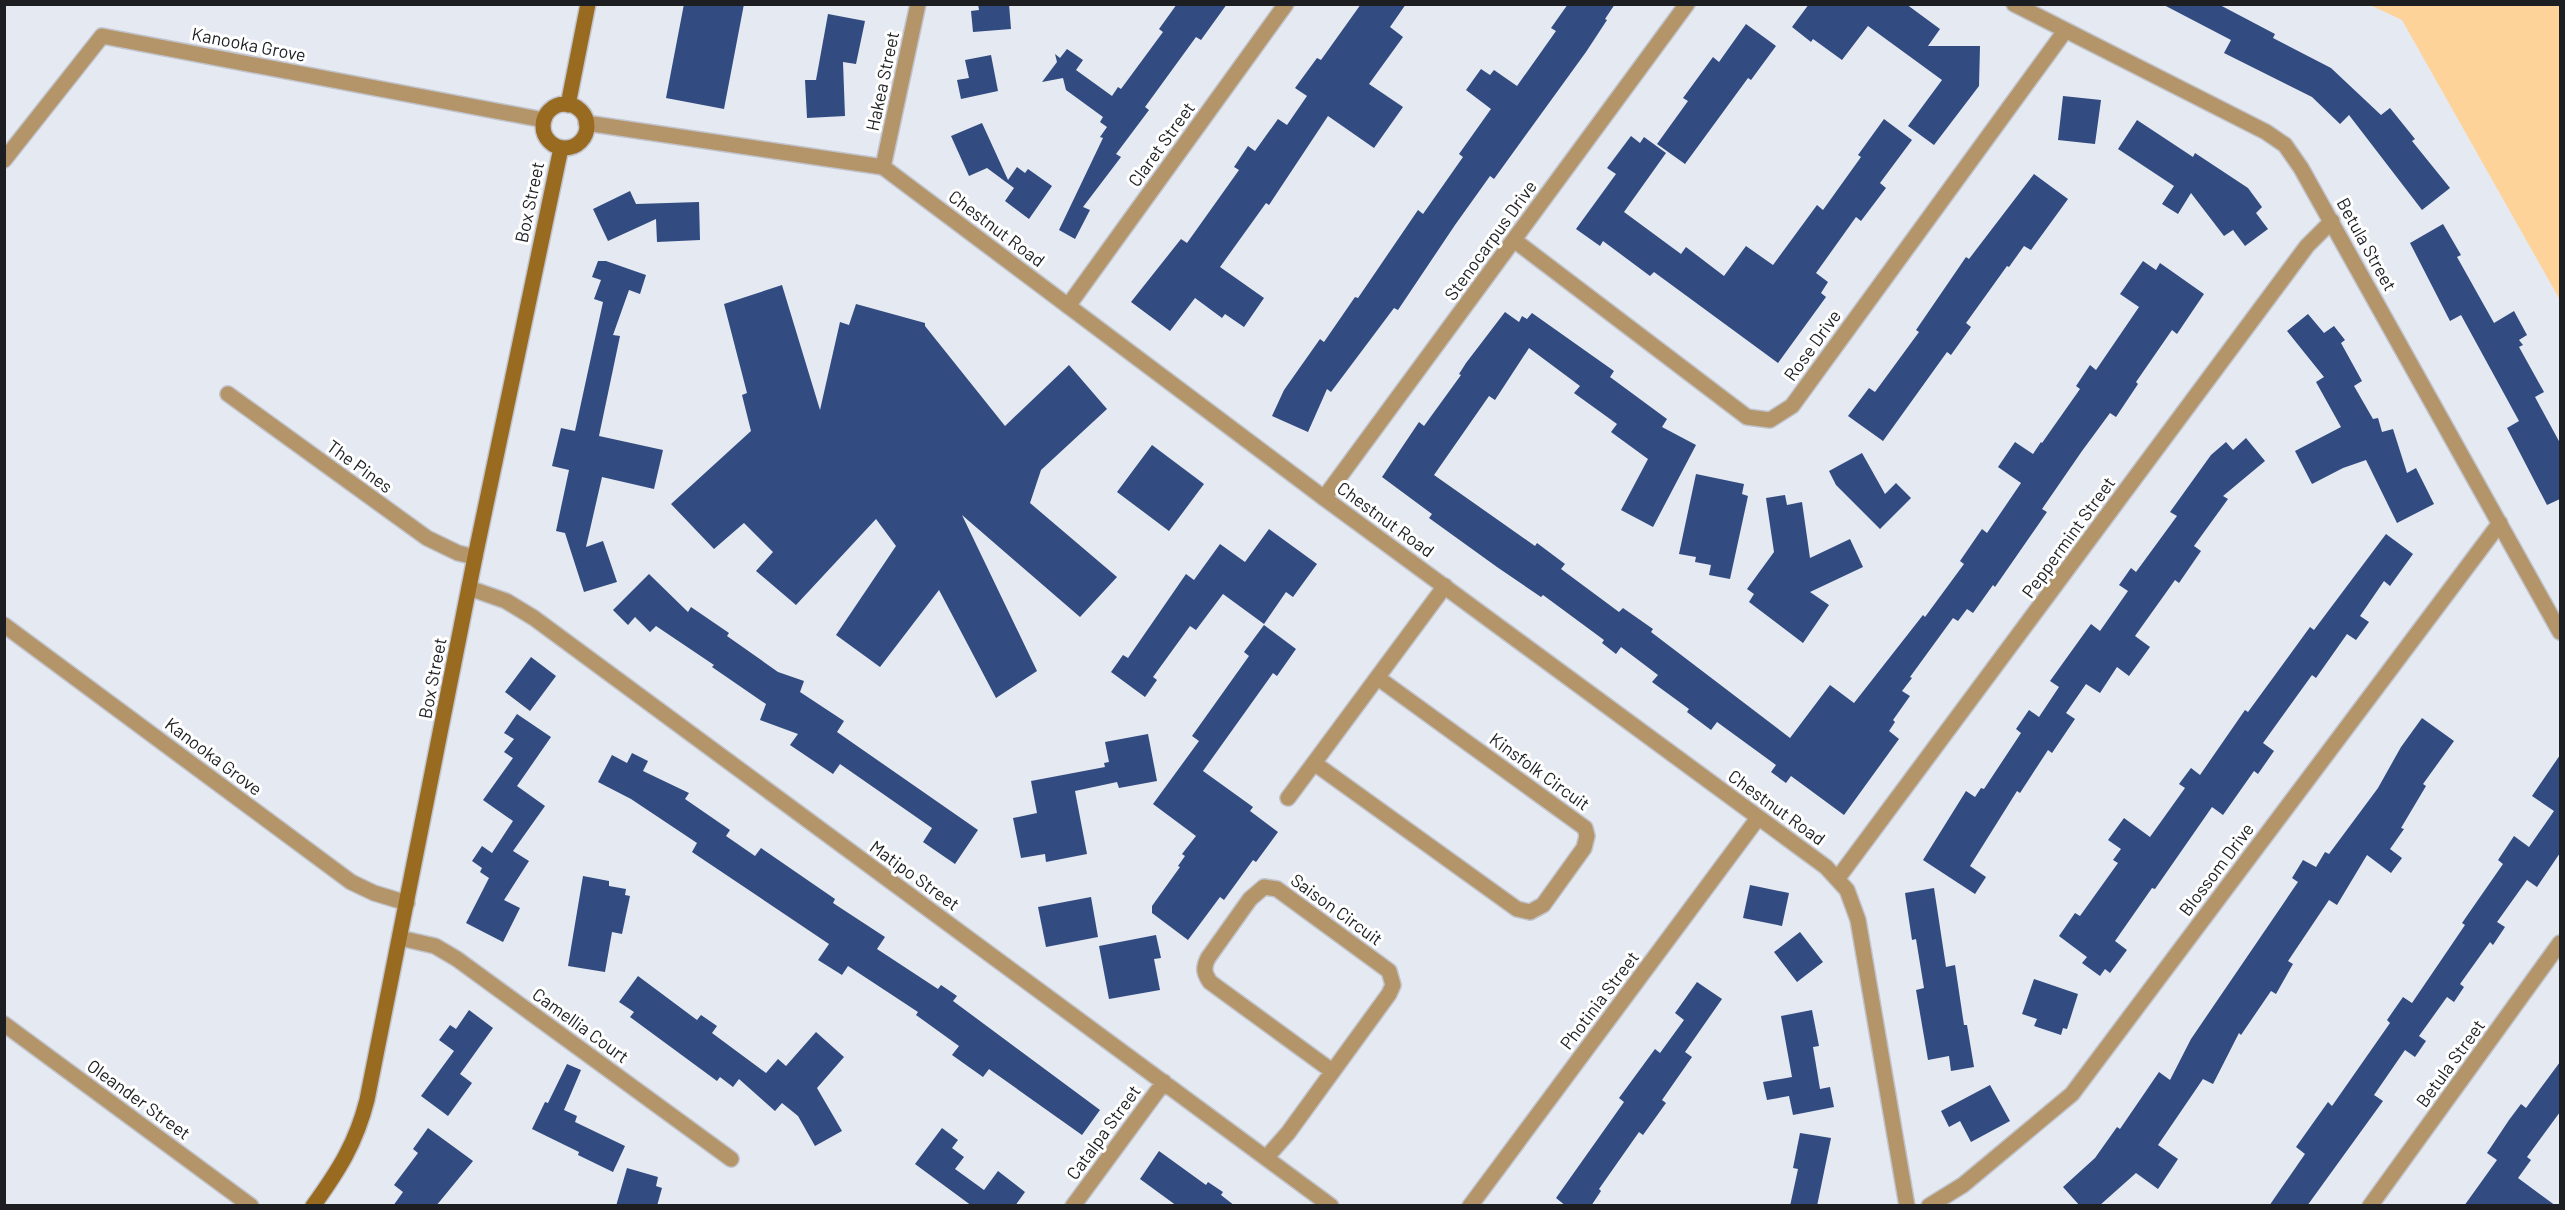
<svg xmlns="http://www.w3.org/2000/svg" width="2565" height="1210" font-family="Barlow,sans-serif">
	<style>
		.green { fill: #fed399 }
		.building { fill: #324b80 }
		.lines { fill: none; stroke-linecap: round; stroke-linejoin: round }
		.minor-casing { stroke: #c1c4cc; stroke-width: 18 }
		.tertiary-casing { stroke: #c1c4cc; stroke-width: 18 }
		.secondary-casing { stroke: #c1c4cc; stroke-width: 18 }
		.minor { stroke: #b4956a; stroke-width: 15 }
		.tertiary { stroke: #b4956a; stroke-width: 15 }
		.secondary { stroke: #996b21; stroke-width: 15 }
		.labels { text-anchor: middle; dominant-baseline: central; stroke-width: 6; stroke-linejoin: round; paint-order: stroke }
		.street-label { font-size: 18px; fill: #1c1e21; stroke: #fff }
	</style>
	<rect width="100%" height="100%" fill="#e5e9f1"/>
	<path class="green" d="M2370,5H2560V300L2402,20Z"/>
	<path class="building" d="M684,4H744L724,109L666,98Z
		M978,4H1009L1011,29L973,32L971,11L979,10Z
		M1177,4H1227L1201,40L1196,37L1145,107L1149,110L1116,154L1121,157L1083,207L1090,210L1075,239L1059,230L1103,138L1100,137L1107,127L1100,122L1103,117L1066,90L1063,78L1042,82L1057,62L1055,54L1060,58L1067,49L1083,60L1076,70L1112,96L1118,87L1121,89L1163,32L1159,29Z
		M1361,4H1406L1390,27L1403,37L1369,84L1403,107L1374,148L1328,116L1269,205L1266,203L1220,267L1264,298L1244,327L1225,314L1222,318L1195,298L1170,331L1131,302L1181,239L1187,243L1239,170L1234,167L1248,146L1255,151L1278,119L1287,125L1307,96L1295,88L1317,58L1321,60Z
		M1568,4H1615L1605,19L1607,20L1586,52L1494,179L1490,176L1455,225L1398,310L1394,308L1331,392L1327,389L1308,432L1272,416L1284,390L1320,339L1324,342L1355,297L1358,298L1418,210L1423,214L1463,157L1459,154L1491,109L1466,90L1481,69L1490,75L1494,70L1517,86L1556,31L1551,28Z
		M1809,4H1906L1940,29L1928,46H1980L1979,86L1934,145L1908,126L1942,80L1868,26L1842,60L1813,39L1811,42L1792,27Z
		M2162,4H2218L2275,34L2273,38L2331,68L2381,115L2390,108L2415,139L2412,141L2450,188L2422,210L2349,115L2340,124L2312,97L2224,53L2231,40Z
		M828,14L865,21L856,64L843,62L845,116L807,118L805,80H816Z
		M1746,24L1776,46L1751,80L1748,78L1685,164L1657,144L1688,101L1683,98L1713,57L1719,62Z
		M991,55L998,91L961,99L957,80L969,78L965,60Z
		M2063,96L2101,100L2095,144L2058,140Z
		M1884,119L1912,140L1880,183L1886,188L1861,221L1856,217L1816,273L1828,282L1821,293L1826,297L1778,363L1654,272L1650,276L1603,241L1600,246L1576,229L1616,174L1607,168L1631,136L1640,143L1644,137L1666,153L1624,212L1681,254L1686,247L1724,276L1746,246L1773,265L1817,205L1823,210L1861,157L1858,155Z
		M2137,120L2193,157L2195,153L2248,188L2262,207L2256,213L2268,229L2245,246L2233,230L2224,236L2191,193L2178,214L2162,204L2174,186L2118,149Z
		M982,123L1008,180L1017,167L1025,173L1028,169L1052,186L1029,219L1005,201L1014,188L1010,185L987,168L969,176L951,136Z
		M2034,174L2068,199L2031,250L2024,246L2009,267L2007,266L1966,323L1971,327L1951,355L1947,352L1883,441L1848,416L1869,388L1875,392L1919,332L1916,330L1966,257L1969,259Z
		M630,191L636,204L699,202L700,240L657,242L656,219L608,241L593,209Z
		M2443,224L2461,255L2457,257L2494,323L2514,311L2527,335L2519,340L2523,345L2519,347L2544,392L2535,397L2560,443V499L2547,505L2507,428L2519,421L2461,315L2450,321L2410,243Z
		M598,261H606L646,275L640,294L629,290L613,335L620,336L599,436L663,450L654,489L602,477L586,547L603,541L617,582L584,592L565,533L556,531L569,470L552,466L561,428L575,431L603,302L594,299L601,280L592,277Z
		M2143,261L2156,270L2160,263L2204,294L2177,334L2172,330L2136,382L2138,384L2116,417L2110,413L2082,451L2042,509L2047,512L1995,587L1993,585L1973,613L1967,609L1958,621L1953,618L1910,677L1912,678L1902,691L1910,696L1893,720L1895,722L1889,731L1899,739L1844,815L1791,776L1786,783L1771,772L1776,765L1717,722L1711,730L1687,712L1689,709L1652,682L1658,675L1621,647L1616,654L1602,643L1604,640L1543,595L1541,597L1497,567L1429,518L1432,514L1382,477L1419,422L1424,426L1461,375L1459,374L1466,363L1505,312L1519,322L1522,316L1527,319L1532,313L1614,371L1610,377L1667,419L1662,427L1696,445L1653,527L1621,510L1648,459L1611,432L1617,424L1574,393L1580,386L1529,348L1495,400L1489,396L1434,475L1535,546L1537,543L1565,564L1561,569L1619,612L1623,608L1653,629L1651,632L1790,738L1830,685L1854,703L1923,615L1925,617L1964,564L1960,561L1982,529L1987,533L2021,483L1998,467L2015,442L2033,454L2041,442L2042,443L2080,389L2076,386L2090,365L2096,370L2139,307L2120,294Z
		M782,285L820,410L840,322L849,325L856,304L925,323V326L1005,426L1069,365L1107,409L1041,470L1030,503L1117,577L1080,617L962,515L1037,671L996,698L939,590L880,667L836,635L896,546L876,519L796,605L756,571L773,552L744,523L714,549L671,504L751,431L742,395L747,393L724,304Z
		M2308,314L2324,333L2334,326L2345,340L2341,343L2362,381L2354,386L2373,419L2378,418L2382,432L2393,429L2407,473L2416,468L2434,504L2397,523L2366,460L2343,468L2312,484L2295,451L2341,427L2316,382L2324,377L2287,331Z
		M2246,438L2265,461L2223,496L2228,499L2194,546L2201,551L2179,583L2175,580L2135,636L2150,647L2129,676L2117,667L2100,693L2086,684L2066,713L2075,719L2052,753L2048,750L2020,793L2017,791L1970,866L1986,877L1975,894L1923,860L1966,791L1975,797L1981,788L1984,789L2021,733L2016,729L2029,710L2039,717L2059,687L2050,681L2091,624L2100,631L2128,591L2119,585L2131,568L2136,572L2177,516L2170,512L2211,455L2226,442L2233,450Z
		M1152,445L1204,484L1169,531L1117,492Z
		M1862,453L1885,494L1896,483L1911,498L1880,529L1836,485L1829,471Z
		M1696,474L1744,484L1742,494L1748,496L1730,579L1709,575L1711,565L1695,562L1696,557L1679,554Z
		M1785,495L1787,505L1802,502L1810,558L1850,539L1863,567L1810,592L1829,605L1803,643L1749,602L1754,594L1747,589L1774,552L1766,498Z
		M1269,529L1317,564L1293,597L1286,592L1264,624L1223,594L1196,630L1190,626L1153,677L1157,680L1145,697L1111,672L1123,655L1128,658L1186,574L1194,580L1220,544L1245,562Z
		M2386,534L2413,554L2390,586L2384,581L2360,616L2369,622L2356,640L2347,634L2316,678L2312,675L2263,743L2274,751L2258,774L2254,771L2223,815L2212,807L2155,889L2152,888L2115,941L2127,950L2110,973L2105,969L2100,976L2082,963L2087,957L2059,936L2075,913L2080,916L2118,863L2113,860L2121,849L2108,840L2124,818L2150,837L2185,788L2179,784L2191,768L2200,775L2245,710L2248,712L2310,627L2314,630Z
		M649,574L688,612L691,607L729,633L727,636L778,672L804,681L800,692L844,721L837,732L978,830L955,864L923,842L932,828L840,764L833,774L790,745L798,734L760,720L766,704L712,667L714,665L656,626L650,632L635,617L628,625L613,610Z
		M1264,625L1296,649L1277,676L1273,673L1203,771L1253,807L1250,811L1278,832L1256,862L1253,860L1224,900L1220,897L1188,940L1152,913V906L1180,867L1178,866L1185,856L1182,854L1196,836L1153,804L1199,741L1192,736L1249,656L1244,652Z
		M531,657L556,676L530,711L505,692Z
		M517,714L551,737L517,786L545,806L513,851L529,861L504,900L520,908L503,942L466,923L489,878L480,872L482,868L472,861L482,846L492,853L513,821L483,800L513,758L504,752L514,739L504,733Z
		M2422,718L2454,741L2423,784L2426,786L2401,828L2404,829L2390,849L2402,858L2391,873L2367,855L2337,905L2329,900L2288,961L2293,964L2276,994L2271,991L2241,1035L2239,1033L2213,1084L2203,1079L2158,1145L2178,1159L2158,1189L2136,1173L2099,1206H2080L2063,1187L2095,1158L2117,1127L2120,1129L2159,1072L2170,1080L2191,1039L2298,882L2292,878L2303,860L2316,867L2325,852L2329,854L2378,788L2401,747Z
		M1148,734L1157,781L1119,788L1117,782L1075,791L1087,854L1046,862L1045,854L1021,858L1013,818L1037,813L1031,781L1105,767L1104,763L1109,762L1105,742Z
		M632,753L648,761L643,771L689,793L685,799L730,830L726,836L755,856L761,848L835,899L833,903L885,937L877,949L938,989L941,985L957,996L953,1001L1100,1110L1082,1135L989,1069L983,1077L952,1055L959,1046L916,1015L918,1012L848,966L842,975L818,960L829,944L692,852L697,843L631,799L598,782L612,755L627,763Z
		M2560,755V853L2537,887L2527,880L2497,922L2505,927L2493,945L2490,942L2460,984L2464,987L2454,1002L2447,997L2419,1036L2426,1041L2415,1057L2405,1050L2374,1095L2383,1101L2307,1206H2269L2305,1154L2296,1147L2328,1102L2332,1106L2390,1023L2387,1020L2403,997L2412,1003L2465,925L2462,923L2503,864L2498,860L2514,836L2529,847L2554,811L2532,796Z
		M583,876L609,881V886L626,889L625,895L630,896L622,934L612,932L605,972L568,966Z
		M1750,885L1789,893L1782,926L1743,918Z
		M1934,888L1946,967L1955,965L1964,1025H1967L1974,1067L1951,1071L1949,1056L1928,1060L1916,990L1924,988L1916,939L1912,940L1905,893Z
		M1091,897L1098,937L1046,947L1038,907Z
		M1800,932L1823,962L1797,982L1774,952Z
		M1156,935L1161,958L1154,959L1160,990L1109,999L1099,946Z
		M638,976L697,1020L701,1015L717,1026L712,1033L766,1073L778,1059L786,1066L816,1032L844,1057L817,1088L842,1131L815,1146L798,1116L782,1103L775,1111L739,1079L733,1087L720,1077L717,1081L630,1017L634,1012L619,1002Z
		M2034,979L2078,994L2067,1029L2063,1028L2061,1035L2034,1026L2037,1019L2022,1014Z
		M1697,982L1722,999L1685,1052L1692,1057L1662,1100L1666,1103L1643,1135L1639,1132L1599,1189L1601,1191L1591,1206H1566L1556,1198L1624,1102L1619,1098L1655,1049L1660,1053L1684,1020L1675,1013Z
		M469,1010L493,1028L460,1074L472,1083L448,1116L421,1096L454,1051L439,1040L450,1025L456,1029Z
		M1812,1010L1819,1046L1813,1047L1820,1089L1830,1087L1834,1107L1793,1115L1789,1096L1767,1100L1763,1082L1792,1077L1781,1016Z
		M2560,1062V1112L2527,1157L2531,1160L2518,1178L2556,1206H2464L2497,1160L2487,1153L2509,1120L2521,1104L2526,1108Z
		M567,1064L581,1070L564,1110L577,1116L575,1122L625,1146L613,1172L578,1155L579,1152L532,1129L545,1102L548,1103Z
		M1990,1085L2010,1121L1971,1142L1960,1121L1949,1127L1941,1111Z
		M428,1128L473,1161L436,1206H393L403,1192L394,1185L418,1153L413,1149Z
		M942,1128L958,1140L952,1148L964,1157L955,1169L984,1190L998,1171L1025,1192L1015,1206H972L915,1164Z
		M1800,1133L1831,1138L1817,1206H1790L1798,1169L1793,1168Z
		M1159,1151L1206,1185L1208,1182L1223,1192L1221,1195L1235,1206H1177L1140,1179Z
		M627,1168L658,1177L656,1186L662,1188L657,1206H616Z"/>
	<g class="lines">
		<defs>
			<path id="minor" d="M2014,4L2266,132L2285,145L2301,168L2560,632
				M4,160L102,36L544,120
				M883,167L918,4
				M1514,240L1747,417L1770,420L1792,406L2065,31
				M1068,306L1286,4
				M228,394L427,538L458,553L475,557
				M1324,498L1687,4
				M469,588L506,601L534,618L1331,1206
				M4,625L351,882L374,893L407,903
				M1378,678L1585,828L1587,836L1584,848L1543,905L1530,912L1517,909L1314,763L1445,586
				M1288,798L1314,763
				M1838,878L2307,246L2332,221
				M400,938L435,946L457,959L731,1159
				M4,1024L251,1206
				M1266,1158L1288,1133L1389,994L1393,985L1389,971L1277,889L1264,887L1250,899L1208,958C1203,968 1204,973 1210,982L1332,1071
				M1073,1206L1164,1082
				M1470,1206L1758,818
				M1929,1206L1963,1185L2072,1094L2500,523
				M2370,1206L2560,943"/>
			<path id="tertiary" d="M586,123L883,167L1324,498L1826,867L1847,890L1858,920L1907,1206"/>
			<path id="secondary" d="M543 126a22 22 0 1 1 44 0a22 22 0 1 1-44 0Z
				M568,105L588,4
				M313,1206C339,1170 356,1143 367,1100L475,557L561,148"/>
		</defs>
		<use href="#minor" class="minor-casing"/>
		<use href="#tertiary" class="tertiary-casing"/>
		<use href="#secondary" class="secondary-casing"/>
		<use href="#minor" class="minor"/>
		<use href="#tertiary" class="tertiary"/>
		<use href="#secondary" class="secondary"/>
	</g>
	<g class="labels">
		<g class="street-label">
			<text transform="translate(249 44) rotate(11)">Kanooka Grove</text>
			<text transform="translate(882 81) rotate(-78)">Hakea Street</text>
			<text transform="translate(1161 144) rotate(-54)">Claret Street</text>
			<text transform="translate(529 202) rotate(-78)">Box Street</text>
			<text transform="translate(997 228) rotate(37)">Chestnut Road</text>
			<text transform="translate(1490 240) rotate(-54)">Stenocarpus Drive</text>
			<text transform="translate(2367 244) rotate(61)">Betula Street</text>
			<text transform="translate(1812 345) rotate(-54)">Rose Drive</text>
			<text transform="translate(360 466) rotate(36)">The Pines</text>
			<text transform="translate(1386 519) rotate(36)">Chestnut Road</text>
			<text transform="translate(2068 537) rotate(-54)">Peppermint Street</text>
			<text transform="translate(432 678) rotate(-79)">Box Street</text>
			<text transform="translate(214 756) rotate(37)">Kanooka Grove</text>
			<text transform="translate(1540 771) rotate(36)">Kinsfolk Circuit</text>
			<text transform="translate(1777 807) rotate(36)">Chestnut Road</text>
			<text transform="translate(2216 869) rotate(-53)">Blossom Drive</text>
			<text transform="translate(915 875) rotate(36)">Matipo Street</text>
			<text transform="translate(1337 909) rotate(36)">Saison Circuit</text>
			<text transform="translate(1599 1000) rotate(-53)">Photinia Street</text>
			<text transform="translate(581 1025) rotate(36)">Camellia Court</text>
			<text transform="translate(2450 1063) rotate(-54)">Betula Street</text>
			<text transform="translate(139 1099) rotate(36)">Oleander Street</text>
			<text transform="translate(1103 1132) rotate(-54)">Catalpa Street</text>
		</g>
	</g>
	<rect width="2565" height="1210" fill="none" stroke="#1c1e21" stroke-width="12"/>
</svg>
